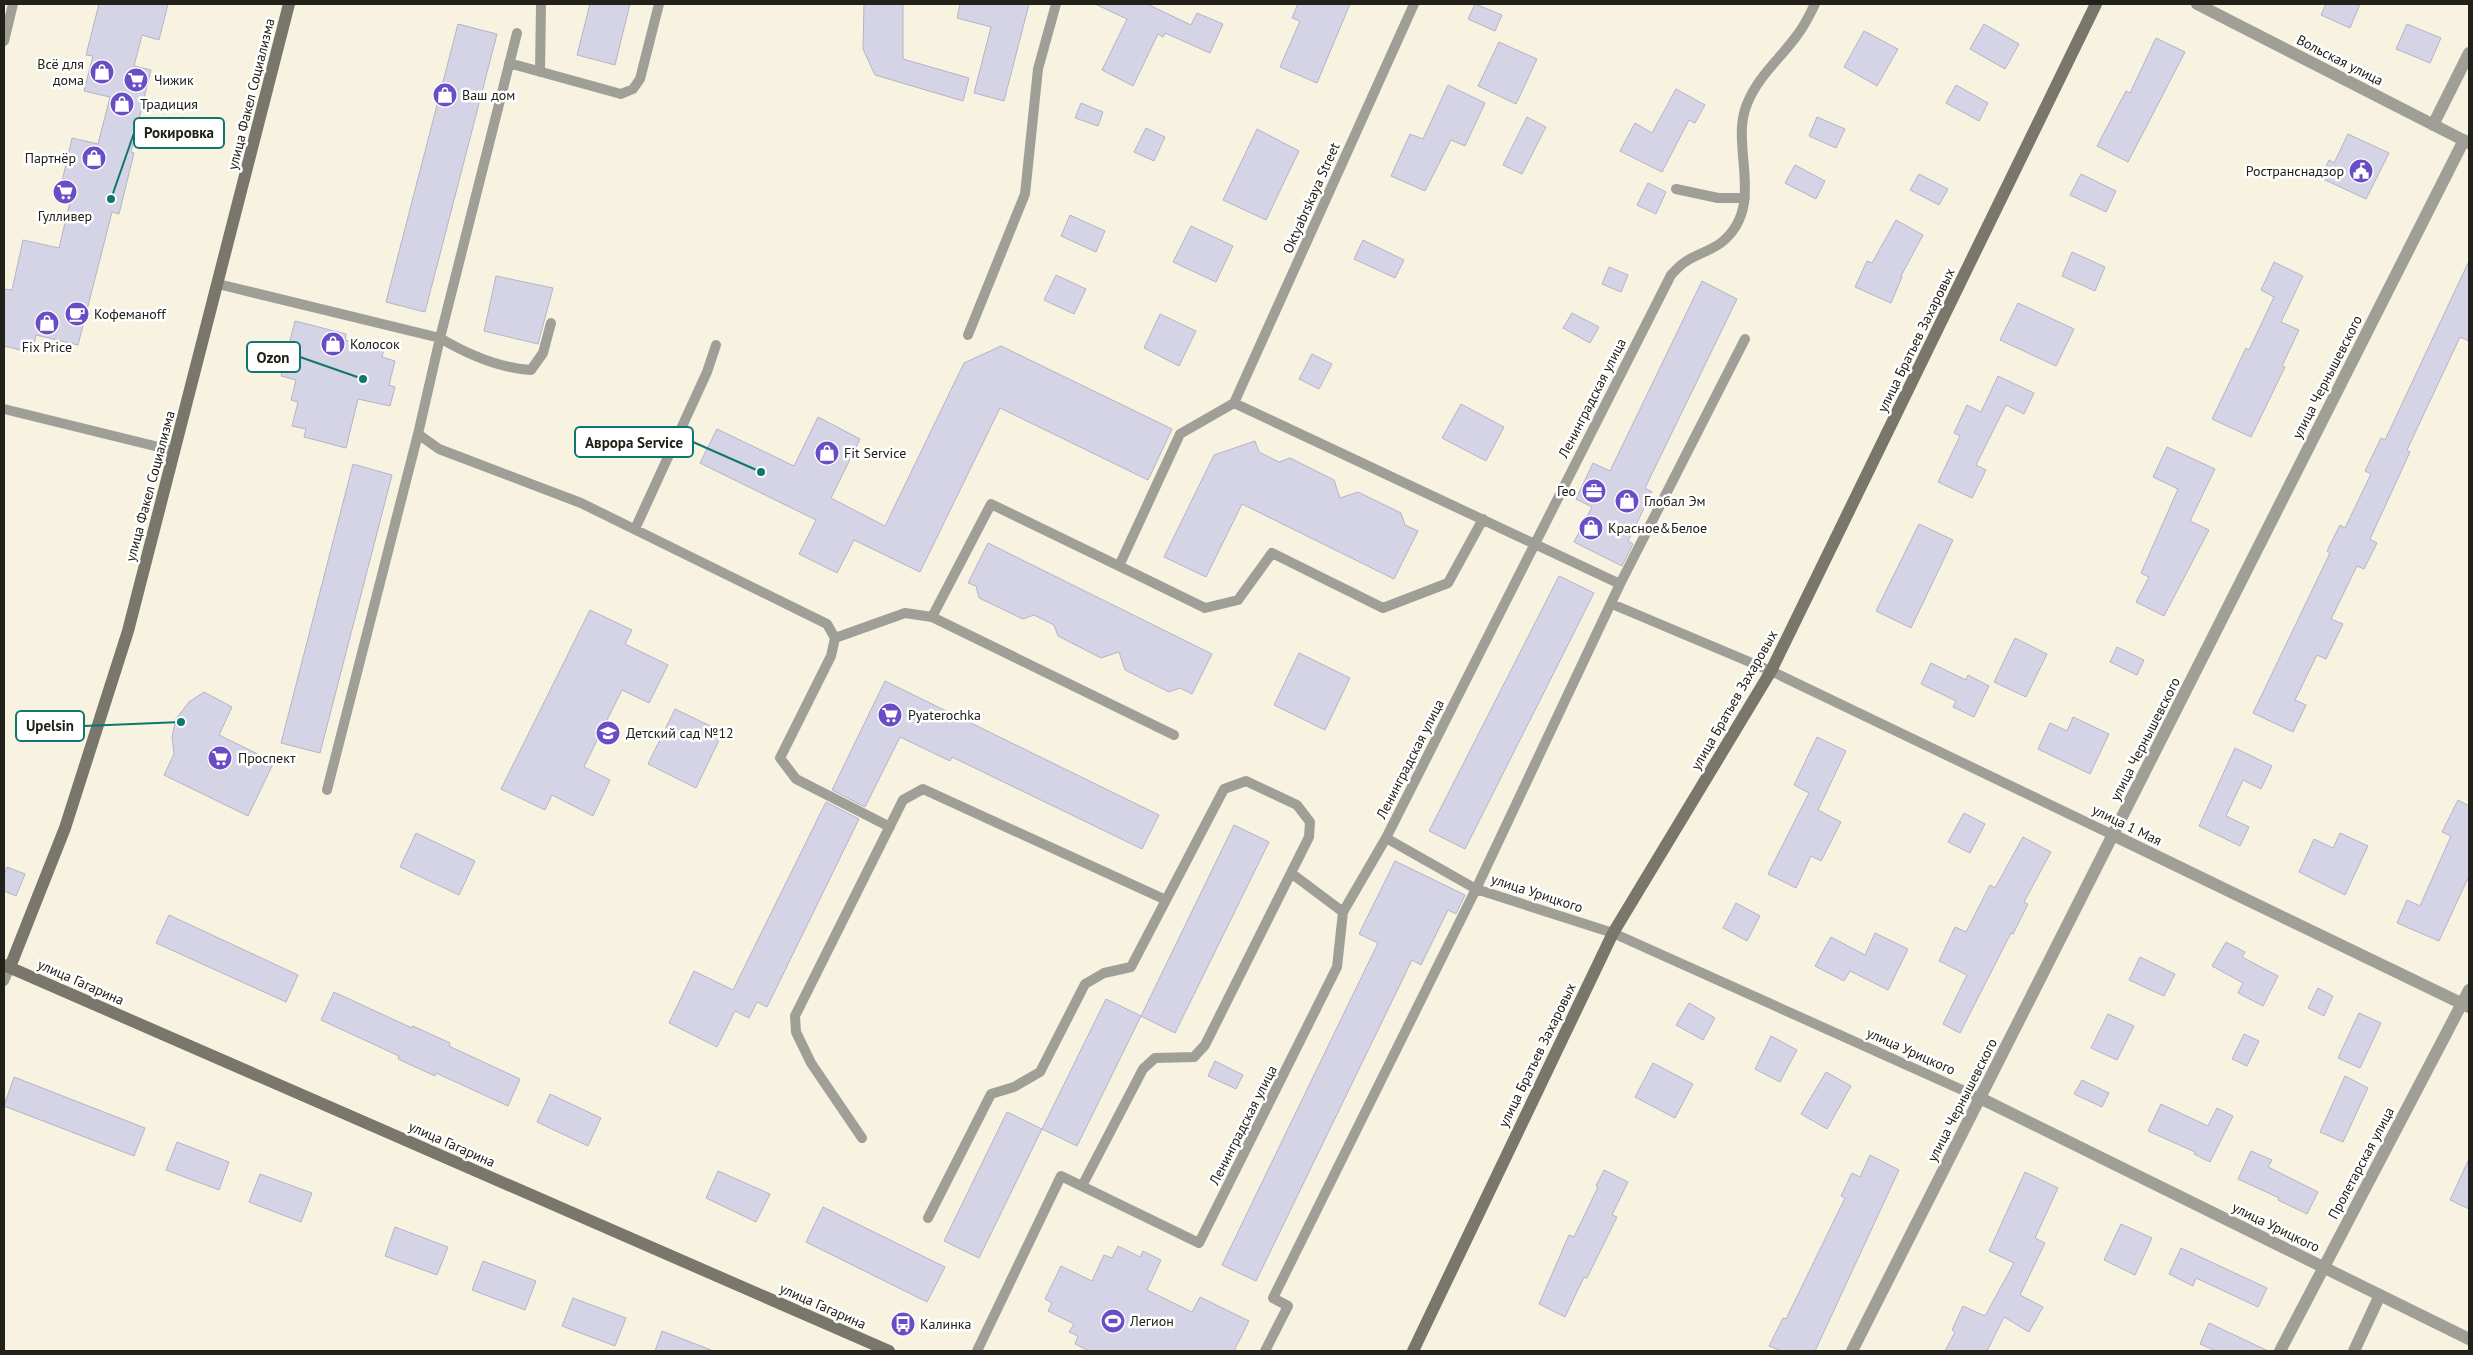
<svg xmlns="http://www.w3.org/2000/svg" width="2473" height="1355" font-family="'PT Sans',sans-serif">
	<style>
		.building { fill: #d5d4e6; stroke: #b5b3c5 }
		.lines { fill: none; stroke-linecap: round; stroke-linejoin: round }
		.lane { stroke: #a09f97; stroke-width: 10 }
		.street { stroke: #a09f97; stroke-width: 12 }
		.secondary { stroke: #79766b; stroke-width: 12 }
		.labels { text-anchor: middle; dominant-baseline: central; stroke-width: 5; stroke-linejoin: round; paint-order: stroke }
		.street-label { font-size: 14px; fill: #212019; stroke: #fff }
		.poi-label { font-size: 14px; fill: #212019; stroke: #fff; text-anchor: start }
		.leader { fill: none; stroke: #0f766e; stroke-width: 2 }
		.callout-dot { fill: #0f766e; stroke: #fff; stroke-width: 2 }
		.callout { fill: #fff; stroke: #0f766e; stroke-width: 2 }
		.callout-label { font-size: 15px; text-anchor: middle; font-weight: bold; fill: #212019 }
	</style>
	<rect width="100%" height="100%" fill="#f7f3e0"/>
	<path class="building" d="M99,4H168L159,40L142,35L134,66L151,70L131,152L134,153L119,214L112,212L78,345L36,335L32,353L4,346V289L12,290L23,240L59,248L70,202L58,199L72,138L98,144L110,97L84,91L93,56L86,55Z
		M590,4H630L615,65L577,55Z
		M864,4H903V59L969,78L963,101L875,75L863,49Z
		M960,4H1029L1004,101L974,93L991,27L957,18Z
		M1095,4H1147L1191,25L1197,13L1223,24L1210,53L1165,33L1163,37L1158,34L1133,86L1102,70L1127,19Z
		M1298,4H1350L1317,83L1280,67L1300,21L1292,18Z
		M1475,4L1502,15L1495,31L1468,19Z
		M2326,4H2360L2350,28L2321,15Z
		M458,24L497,34L425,312L386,302Z
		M1984,24L2019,44L2005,69L1970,49Z
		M2407,24L2441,38L2430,63L2396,49Z
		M1864,31L1898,49L1877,86L1844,67Z
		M2156,38L2185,52L2128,162L2097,146L2126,91L2130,93Z
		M1499,42L1537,59L1516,104L1478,86Z
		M1448,85L1485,103L1465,146L1451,140L1425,191L1391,176L1410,134L1423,139Z
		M1956,85L1988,103L1979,121L1946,103Z
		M1676,89L1705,105L1695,123L1689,120L1662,172L1620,151L1635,123L1652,133Z
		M1081,103L1103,112L1098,126L1075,118Z
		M1527,117L1546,127L1522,174L1503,165Z
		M1817,117L1845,129L1836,148L1809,136Z
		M1146,128L1165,137L1154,161L1134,152Z
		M1257,129L1299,151L1266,220L1223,200Z
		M2348,134L2389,153L2366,199L2321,178L2329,160L2334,163Z
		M1795,165L1825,181L1816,199L1785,183Z
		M1919,174L1948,189L1939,205L1910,190Z
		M2081,174L2116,191L2106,212L2070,195Z
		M1648,183L1666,192L1656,214L1637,205Z
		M1070,215L1105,231L1096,252L1061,236Z
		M1896,220L1923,235L1901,276L1902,277L1891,303L1855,287L1867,261L1872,263Z
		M1191,226L1233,246L1216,282L1173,262Z
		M1363,240L1404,260L1395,278L1354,259Z
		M2072,252L2105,267L2095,291L2062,276Z
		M2469,261V341L2460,337L2407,450L2410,452L2370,539L2377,543L2364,569L2357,566L2331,619L2343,624L2326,659L2317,655L2295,700L2306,705L2293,732L2253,713L2330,553L2327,551L2340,525L2345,528L2371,474L2365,471L2381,438L2385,440Z
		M2274,262L2303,276L2281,322L2299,330L2282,366L2285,367L2251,437L2212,419L2246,348L2249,350L2274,297L2261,290Z
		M1609,267L1628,275L1621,292L1602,284Z
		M1056,275L1086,289L1074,314L1044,300Z
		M496,276L553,288L538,344L484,331Z
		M1702,281L1737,299L1645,488L1652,492L1628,541L1633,544L1622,566L1574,542L1592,507L1576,499L1593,463L1610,471Z
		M2018,303L2074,329L2056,366L2000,340Z
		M1572,313L1599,327L1590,343L1563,328Z
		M1160,314L1196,331L1179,366L1144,348Z
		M295,321L346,334L345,340L384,349L382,357L395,361L389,385L395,387L390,406L358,399L346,448L304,437L306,429L292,426L298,402L291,400L296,380L281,376Z
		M1001,346L1172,429L1148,480L1000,408L920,572L854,540L837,573L799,554L816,520L700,463L717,429L794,466L818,417L860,439L831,498L885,526L964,363Z
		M1312,354L1332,364L1319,389L1299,379Z
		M1998,376L2034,393L2024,414L2006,405L1976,465L1986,470L1972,498L1938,482L1960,436L1954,433L1967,405L1981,412Z
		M1461,404L1504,427L1486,461L1442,438Z
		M1255,441L1259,452L1279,462L1290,458L1334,480L1340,498L1358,492L1401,513L1405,525L1418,531L1394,579L1242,504L1206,577L1164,557L1214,455Z
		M2167,447L2215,469L2190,521L2209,530L2164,616L2136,602L2149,577L2141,573L2178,489L2153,477Z
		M353,464L392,475L320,753L281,743Z
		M1919,524L1953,540L1911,628L1876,611Z
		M988,543L1212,654L1192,694L1180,688L1169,692L1125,670L1119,652L1101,658L1058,636L1054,625L1034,615L1023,619L979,598L976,586L968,583Z
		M1559,576L1594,593L1465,849L1429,831Z
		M590,610L632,630L625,644L668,665L649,703L622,690L602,730L584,767L610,780L593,816L552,795L545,810L501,789Z
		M2015,638L2047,654L2026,697L1994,682Z
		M2117,647L2144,660L2137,675L2110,662Z
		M1299,653L1350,678L1325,730L1274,705Z
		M1931,663L1966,680L1968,675L1989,686L1974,717L1953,707L1956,701L1921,684Z
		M885,681L1159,815L1142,849L952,757L950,761L900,737L865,807L832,790Z
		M204,692L232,707L219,735L274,762L248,816L164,775L174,754L172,737L176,719L189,702Z
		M675,709L723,732L696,788L648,764Z
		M2073,717L2109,734L2090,774L2038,749L2050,723L2067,731Z
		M1817,737L1846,751L1818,810L1841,822L1821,861L1811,856L1796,888L1768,874L1809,793L1794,785Z
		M2235,748L2272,766L2261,789L2243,780L2226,816L2249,827L2240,846L2199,826Z
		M2458,800L2469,806V876L2439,941L2397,923L2407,900L2420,906L2451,836L2442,832Z
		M826,802L859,819L767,1007L757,1002L749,1018L735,1011L717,1047L669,1023L694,971L733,990Z
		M1964,813L1985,824L1970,853L1948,842Z
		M1234,825L1269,842L1175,1033L1141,1016Z
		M416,833L475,861L459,895L400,867Z
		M2340,833L2368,846L2345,895L2299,872L2314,839L2333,848Z
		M2023,837L2051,852L2024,902L2028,904L2013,934L2011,933L1960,1033L1943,1024L1967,975L1939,961L1955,927L1966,932L1990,885L1995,888Z
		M1395,861L1465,895L1456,914L1448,910L1421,965L1412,960L1256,1281L1222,1265L1378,943L1359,934Z
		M7,867L25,874L16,896L4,891V875Z
		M1736,903L1760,916L1747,941L1723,928Z
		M169,915L298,975L286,1002L156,943Z
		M1875,933L1908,949L1888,990L1850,971L1844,981L1815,966L1831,937L1865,955Z
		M2226,942L2245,952L2242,957L2278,976L2263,1006L2238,993L2243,983L2212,966Z
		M2140,957L2175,974L2164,996L2129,980Z
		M2318,988L2333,996L2324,1016L2308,1008Z
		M334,992L412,1028L413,1026L450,1043L449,1046L520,1079L508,1106L436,1073L435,1076L398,1059L399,1056L321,1020Z
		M1106,999L1141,1016L1077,1146L1042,1129Z
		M1689,1003L1715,1018L1703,1040L1676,1025Z
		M2359,1013L2381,1023L2360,1068L2338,1058Z
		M2108,1014L2134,1026L2117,1060L2091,1048Z
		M2244,1034L2259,1041L2247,1066L2232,1059Z
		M1771,1036L1797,1050L1780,1082L1755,1069Z
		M1215,1061L1243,1075L1236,1089L1208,1076Z
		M1653,1063L1693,1084L1675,1118L1635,1097Z
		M1826,1072L1851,1086L1827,1129L1801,1114Z
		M2345,1076L2368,1088L2343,1142L2320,1132Z
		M14,1077L145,1128L134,1156L4,1106Z
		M2082,1080L2109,1093L2102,1107L2074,1094Z
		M550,1094L601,1118L588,1146L537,1122Z
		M2161,1104L2208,1126L2217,1108L2233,1116L2210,1162L2194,1154L2195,1152L2148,1131Z
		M1007,1112L1042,1129L979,1258L944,1241Z
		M177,1142L229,1162L219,1190L166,1170Z
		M2251,1151L2272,1160L2268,1167L2318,1192L2307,1214L2278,1200L2279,1198L2238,1179Z
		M1870,1155L1899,1170L1815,1351H1781L1769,1346L1783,1318L1786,1319L1845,1198L1841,1196L1852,1173L1860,1177Z
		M2469,1159V1209L2450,1200Z
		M1604,1170L1628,1182L1612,1215L1617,1217L1587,1278L1584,1277L1565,1317L1539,1304L1569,1235L1574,1237L1598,1187L1596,1186Z
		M718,1171L770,1194L756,1222L706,1198Z
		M2025,1172L2058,1188L2035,1238L2045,1243L2020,1295L2043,1307L2029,1332L2004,1317L1987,1351H1945L1955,1332L1952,1330L1963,1306L1985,1316L2014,1263L1989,1251Z
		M260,1174L312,1193L301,1222L249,1202Z
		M823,1207L945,1267L927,1302L806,1242Z
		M2121,1224L2152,1238L2135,1275L2104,1260Z
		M395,1227L448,1247L437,1275L385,1256Z
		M1118,1246L1140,1257L1143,1251L1161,1260L1147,1290L1192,1312L1200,1297L1249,1321L1234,1351H1089L1075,1344L1078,1336L1069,1332L1074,1324L1048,1311L1052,1303L1045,1299L1061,1266L1092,1281L1104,1255L1112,1258Z
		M2181,1248L2267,1288L2258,1307L2196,1278L2193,1286L2169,1274Z
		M483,1261L536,1281L525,1310L472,1290Z
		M573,1298L626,1318L615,1346L562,1326Z
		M2209,1323L2268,1351H2216L2200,1344Z
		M662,1331L711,1350V1351H655Z"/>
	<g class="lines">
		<path class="lane" d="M517,33L440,338C467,354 500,368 531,370L543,353L551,323
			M4,41L13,4
			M509,63L621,94L633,89L640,79L659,4
			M540,72L541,4
			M1676,189L1718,198H1745
			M218,284L440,338L418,434L439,449L581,503L827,624L835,638L831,656L780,758L796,779L890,827
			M968,335L1025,194L1038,69L1056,4
			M1234,403L1620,584L1745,339
			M1234,403L1180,434L1119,566L1205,608L1238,600L1272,553L1383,608L1448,583L1483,519
			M1234,403L1414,4
			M4,409L175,451
			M635,529L707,372L716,345
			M1119,566L991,504L932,617L1174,735
			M1612,604L1771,671L2113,835
			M835,638L905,613L932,617
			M327,790L418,434
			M1386,838L1476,889L1613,933L1980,1098
			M1291,873L1343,912
			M4,981L10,967
			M862,1138L811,1063L796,1032L795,1016L903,800L923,789L1166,900L1224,789L1246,781L1297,805L1310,822L1309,837L1205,1045L1194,1057L1155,1058L1143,1069L1082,1186
			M928,1218L991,1094L1014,1087L1040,1072L1085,984L1104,973L1131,967L1166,900
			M977,1351L1061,1176L1199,1243L1337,967L1343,912L1386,838L1671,275C1675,271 1680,265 1685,262C1696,254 1711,251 1722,242C1767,205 1729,146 1747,104C1758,76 1781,58 1798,34C1805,25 1810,14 1815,4
			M1265,1351L1288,1306L1273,1298L1476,889L1620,584"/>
		<path class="street" d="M2197,4L2469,143
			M2433,125L2469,53
			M2113,835L2469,1007
			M1980,1098L2469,1339
			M1852,1351L2464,140
			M2280,1351L2469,990
			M2354,1351L2380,1295"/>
		<path class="secondary" d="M4,965L889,1351
			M10,967L65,828L128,631L289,4
			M1413,1351L1613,933L1771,671L2096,4"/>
	</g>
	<defs>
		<symbol id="shop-disc" viewBox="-11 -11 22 22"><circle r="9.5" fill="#6a4cc5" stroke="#fff"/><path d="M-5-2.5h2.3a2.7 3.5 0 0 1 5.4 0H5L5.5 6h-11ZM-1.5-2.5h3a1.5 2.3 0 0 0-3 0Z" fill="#fff"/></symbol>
		<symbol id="supermarket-disc" viewBox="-11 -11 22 22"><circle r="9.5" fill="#6a4cc5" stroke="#fff"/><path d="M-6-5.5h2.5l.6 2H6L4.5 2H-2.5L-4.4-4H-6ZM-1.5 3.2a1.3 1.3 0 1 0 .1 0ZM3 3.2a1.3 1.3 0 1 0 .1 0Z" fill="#fff"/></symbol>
		<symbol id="civic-disc" viewBox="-11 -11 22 22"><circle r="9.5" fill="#6a4cc5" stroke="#fff"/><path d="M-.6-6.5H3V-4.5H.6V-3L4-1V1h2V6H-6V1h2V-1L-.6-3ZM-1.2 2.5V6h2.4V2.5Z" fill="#fff"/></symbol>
		<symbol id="cafe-disc" viewBox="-11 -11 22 22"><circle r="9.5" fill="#6a4cc5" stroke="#fff"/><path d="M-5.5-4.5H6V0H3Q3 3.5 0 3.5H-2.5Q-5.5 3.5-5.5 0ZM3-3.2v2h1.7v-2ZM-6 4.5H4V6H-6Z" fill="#fff"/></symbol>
		<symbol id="office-disc" viewBox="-11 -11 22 22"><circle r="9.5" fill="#6a4cc5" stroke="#fff"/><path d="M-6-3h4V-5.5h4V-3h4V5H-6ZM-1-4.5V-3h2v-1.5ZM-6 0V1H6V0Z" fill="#fff"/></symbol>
		<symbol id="school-disc" viewBox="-11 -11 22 22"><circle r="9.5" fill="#6a4cc5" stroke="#fff"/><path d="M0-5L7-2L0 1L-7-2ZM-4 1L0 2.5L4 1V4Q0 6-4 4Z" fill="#fff"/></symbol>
		<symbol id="stadium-disc" viewBox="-11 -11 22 22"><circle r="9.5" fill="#6a4cc5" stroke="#fff"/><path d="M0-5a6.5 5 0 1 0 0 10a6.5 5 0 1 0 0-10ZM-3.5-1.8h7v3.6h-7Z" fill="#fff"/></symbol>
		<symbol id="bus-disc" viewBox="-11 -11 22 22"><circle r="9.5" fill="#6a4cc5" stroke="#fff"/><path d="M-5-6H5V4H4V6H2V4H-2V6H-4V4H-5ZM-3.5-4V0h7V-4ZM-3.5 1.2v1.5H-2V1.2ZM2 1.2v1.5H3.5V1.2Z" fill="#fff"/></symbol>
	</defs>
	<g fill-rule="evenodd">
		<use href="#shop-disc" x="88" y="58" width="28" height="28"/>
		<use href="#supermarket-disc" x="122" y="66" width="28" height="28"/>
		<use href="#shop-disc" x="431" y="81" width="28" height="28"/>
		<use href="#shop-disc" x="108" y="90" width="28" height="28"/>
		<use href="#shop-disc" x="80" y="144" width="28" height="28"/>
		<use href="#civic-disc" x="2347" y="157" width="28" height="28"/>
		<use href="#supermarket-disc" x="51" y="178" width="28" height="28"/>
		<use href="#cafe-disc" x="63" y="300" width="28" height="28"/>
		<use href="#shop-disc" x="33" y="309" width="28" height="28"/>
		<use href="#shop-disc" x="319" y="330" width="28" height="28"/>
		<use href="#shop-disc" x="813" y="439" width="28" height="28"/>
		<use href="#office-disc" x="1580" y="477" width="28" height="28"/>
		<use href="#shop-disc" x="1613" y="487" width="28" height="28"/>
		<use href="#shop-disc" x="1577" y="514" width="28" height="28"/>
		<use href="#supermarket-disc" x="876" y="701" width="28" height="28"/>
		<use href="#school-disc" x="594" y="719" width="28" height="28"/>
		<use href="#supermarket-disc" x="206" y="744" width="28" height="28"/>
		<use href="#stadium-disc" x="1099" y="1307" width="28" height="28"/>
		<use href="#bus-disc" x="889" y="1310" width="28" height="28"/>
	</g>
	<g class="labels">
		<g class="street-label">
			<text transform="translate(2340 60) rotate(27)">Вольская улица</text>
			<text transform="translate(251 94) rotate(-76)">улица Факел Социализма</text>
			<text transform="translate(1311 198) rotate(-66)">Oktyabrskaya Street</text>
			<text transform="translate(1916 340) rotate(-64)">улица Братьев Захаровых</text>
			<text transform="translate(2327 377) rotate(-63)">улица Чернышевского</text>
			<text transform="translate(1592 398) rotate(-63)">Ленинградская улица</text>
			<text transform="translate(150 486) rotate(-75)">улица Факел Социализма</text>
			<text transform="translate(1734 700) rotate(-60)">улица Братьев Захаровых</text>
			<text transform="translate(2145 739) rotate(-63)">улица Чернышевского</text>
			<text transform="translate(1410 759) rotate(-63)">Ленинградская улица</text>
			<text transform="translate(2127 825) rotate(26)">улица 1 Мая</text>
			<text transform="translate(1537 893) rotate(18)">улица Урицкого</text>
			<text transform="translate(81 982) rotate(24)">улица Гагарина</text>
			<text transform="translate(1911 1051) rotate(24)">улица Урицкого</text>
			<text transform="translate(1537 1055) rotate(-64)">улица Братьев Захаровых</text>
			<text transform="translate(1962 1100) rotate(-63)">улица Чернышевского</text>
			<text transform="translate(1243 1125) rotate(-63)">Ленинградская улица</text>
			<text transform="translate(452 1144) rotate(24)">улица Гагарина</text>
			<text transform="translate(2361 1163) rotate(-62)">Пролетарская улица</text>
			<text transform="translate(2276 1227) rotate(26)">улица Урицкого</text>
			<text transform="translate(823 1306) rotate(24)">улица Гагарина</text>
		</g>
		<g class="poi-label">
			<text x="84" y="64" text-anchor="end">Всё для<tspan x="84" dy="16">дома</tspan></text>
			<text x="154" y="80">Чижик</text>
			<text x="462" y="95">Ваш дом</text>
			<text x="140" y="104">Традиция</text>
			<text x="76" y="158" text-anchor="end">Партнёр</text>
			<text x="2344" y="171" text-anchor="end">Ространснадзор</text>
			<text x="65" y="216" text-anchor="middle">Гулливер</text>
			<text x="94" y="314">Кофеманоff</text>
			<text x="350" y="344">Колосок</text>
			<text x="47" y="347" text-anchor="middle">Fix Price</text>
			<text x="844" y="453">Fit Service</text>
			<text x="1576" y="491" text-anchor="end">Гео</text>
			<text x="1644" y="501">Глобал Эм</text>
			<text x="1608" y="528">Красное&amp;Белое</text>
			<text x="908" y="715">Pyaterochka</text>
			<text x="626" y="733">Детский сад №12</text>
			<text x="238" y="758">Проспект</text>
			<text x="1130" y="1321">Легион</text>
			<text x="920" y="1324">Калинка</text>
		</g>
	</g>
	<path class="leader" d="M111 199L134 133M363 379L300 357M761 472L693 442M181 722L84 726"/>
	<g class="callout-dot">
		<circle cx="111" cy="199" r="5"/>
		<circle cx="363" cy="379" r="5"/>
		<circle cx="761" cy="472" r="5"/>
		<circle cx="181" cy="722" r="5"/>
	</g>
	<g class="callout">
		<rect x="134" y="118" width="90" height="30" rx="5"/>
		<rect x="247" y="342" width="53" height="30" rx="5"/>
		<rect x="575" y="427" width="118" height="30" rx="5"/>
		<rect x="16" y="711" width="68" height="30" rx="5"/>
	</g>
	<g class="callout-label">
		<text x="179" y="138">Рокировка</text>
		<text x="273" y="363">Ozon</text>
		<text x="634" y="448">Аврора Service</text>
		<text x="50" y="731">Upelsin</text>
	</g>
	<rect width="2473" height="1355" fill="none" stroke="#212019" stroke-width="10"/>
</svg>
